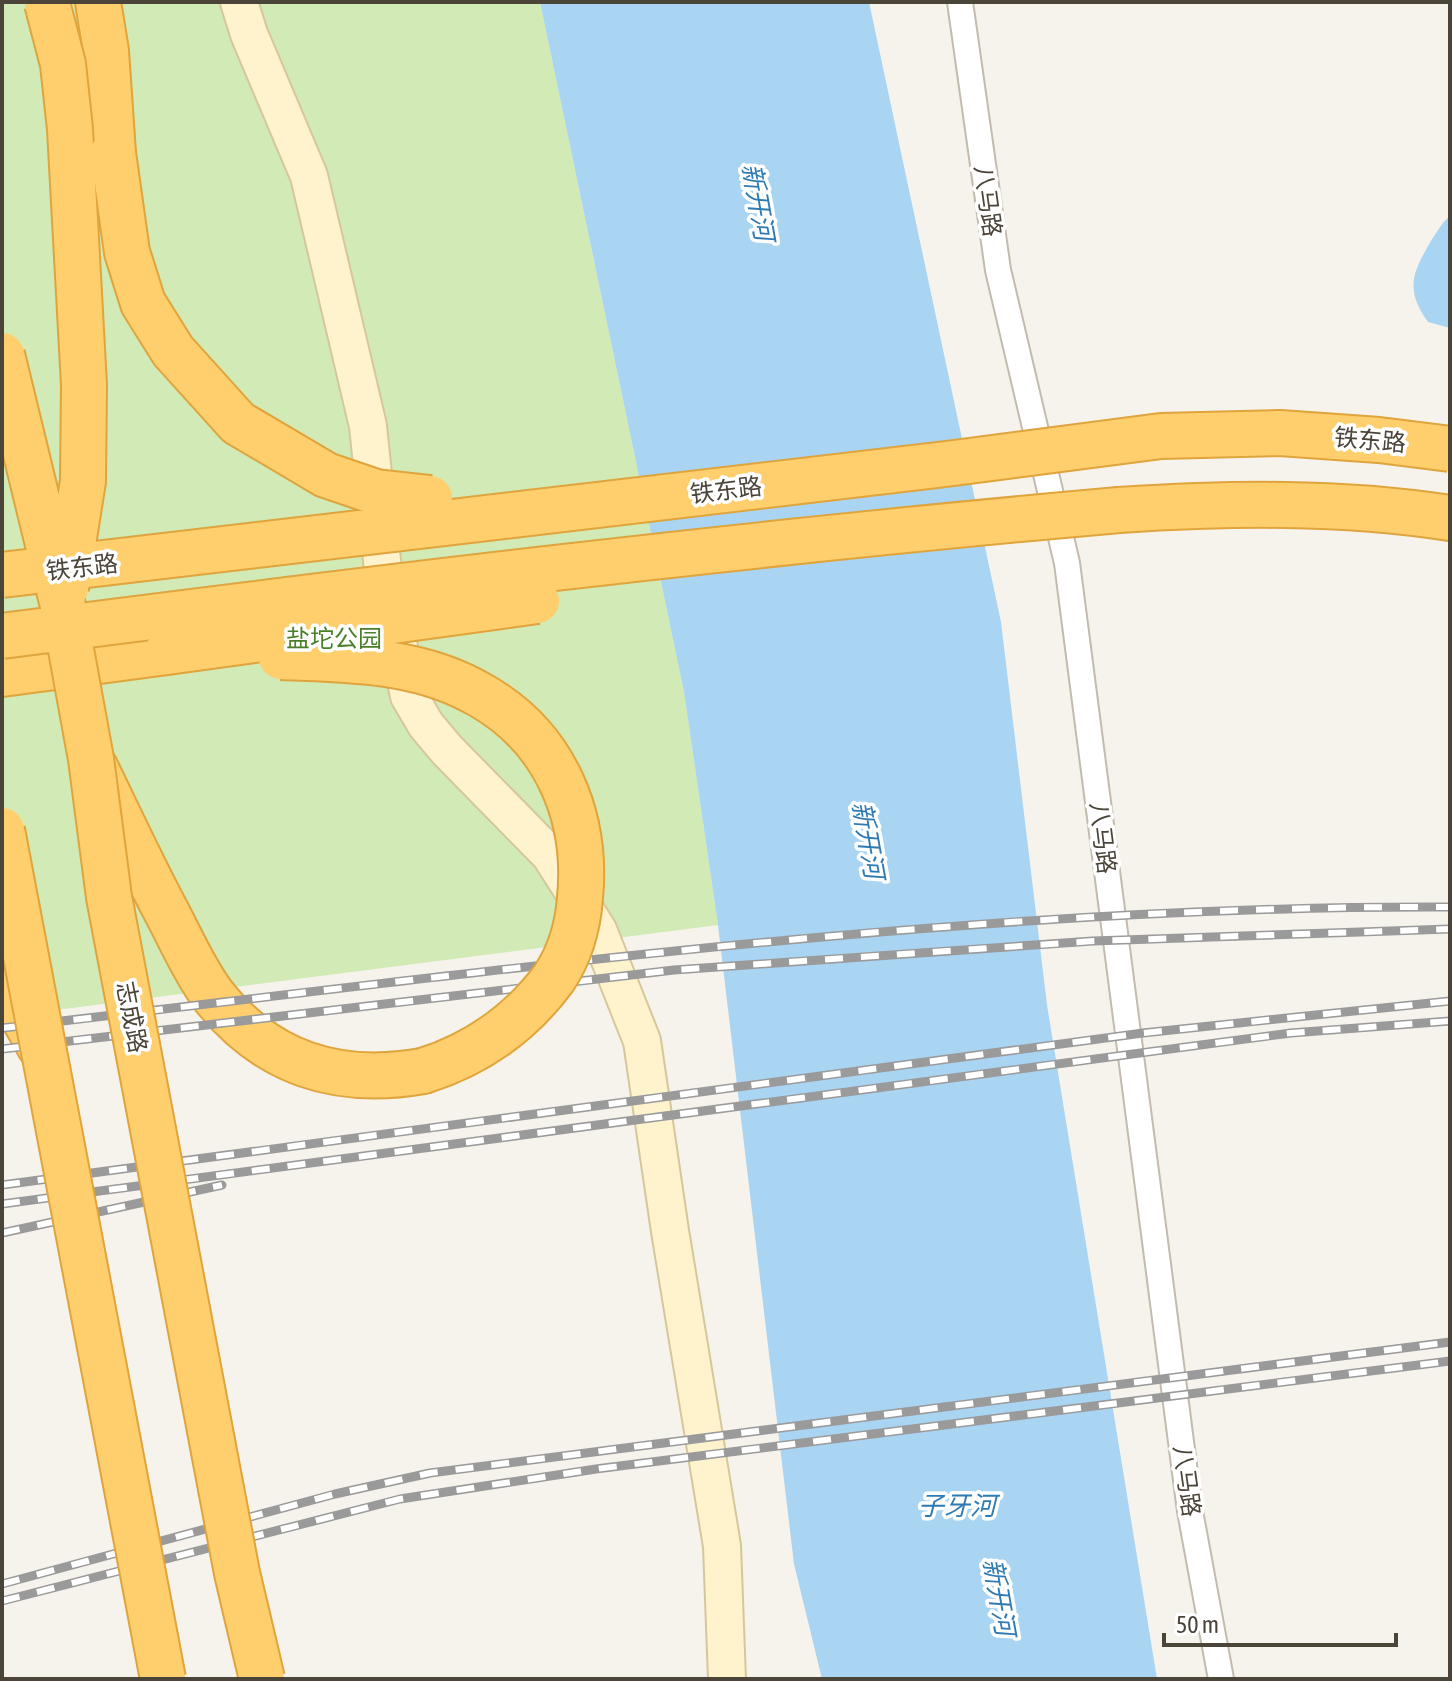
<svg xmlns="http://www.w3.org/2000/svg" width="1452" height="1681" font-family="'Asap Condensed','Noto Sans SC',sans-serif">
	<style>
		.green { fill: #d2eab5 }
		.water { fill: #a9d4f2 }
		.lines { fill: none; stroke-linecap: round; stroke-linejoin: round }
		.street-casing { stroke: #c2bbae; stroke-width: 28 }
		.secondary-casing { stroke: #d6c79b; stroke-width: 40 }
		.highway-casing { stroke: #e0a43c; stroke-width: 48 }
		.street { stroke: #fff; stroke-width: 24 }
		.secondary { stroke: #fff3cd; stroke-width: 36 }
		.highway { stroke: #ffcf6e; stroke-width: 44 }
		.rail-casing { stroke: #9a9a9a; stroke-width: 9 }
		.rail { stroke: #fff; stroke-width: 6; stroke-dasharray: 18; stroke-linecap: butt }
		.highway-bridge-casing { stroke: #e0a43c; stroke-width: 48; stroke-linecap: butt }
		.highway-bridge { stroke: #ffcf6e; stroke-width: 44 }
		.labels { text-anchor: middle; dominant-baseline: central; stroke-width: 7; stroke-linejoin: round; paint-order: stroke }
		.street-label { font-size: 24px; fill: #4b4439; stroke: #fff }
		.park-label { font-size: 24px; fill: #4a7f2a; stroke: #fff }
		.water-label { font-size: 26px; font-style: italic; fill: #2e7ab2; stroke: #fff }
	</style>
	<rect width="100%" height="100%" fill="#f6f3ec"/>
	<path class="green" d="M2,2H540L684,692L718,925L2,1017Z"/>
	<path class="water" d="M540,2H869L1001,622L1047,1005L1157,1679H822L794,1564L718,925L684,692Z
		M1450,216V328L1428,322C1405,290 1412,273 1431,241C1437,232 1442,222 1450,216Z"/>
	<g class="lines">
		<defs>
			<path id="street" d="M960,2L998,270L1067,563L1190,1511L1221,1679"/>
			<path id="secondary" d="M239,2L249,34L309,176L368,426L383,570L409,696L426,725L447,750L550,855L598,930L642,1041L670,1231L722,1546L727,1679"/>
			<path id="highway" d="M98,2L106,51L113,153
				M1119,510C1230,503 1340,501 1450,518
				M2,674L167,652
				M95,767C118,814 140,862 165,909C180,937 193,968 212,994C266,1064 338,1086 423,1071
				M2,980L40,1047"/>
		</defs>
		<use href="#street" class="street-casing"/>
		<use href="#secondary" class="secondary-casing"/>
		<use href="#highway" class="highway-casing"/>
		<use href="#street" class="street"/>
		<use href="#secondary" class="secondary"/>
		<use href="#highway" class="highway"/>
		<defs>
			<path id="rail" d="M2,1028C483,973 965,905 1450,907
				M2,1049L674,970L1093,941L1450,929
				M2,1185L1143,1033L1450,1001
				M2,1204L1291,1033L1450,1021
				M2,1233L222,1185
				M2,1584L335,1494L430,1473L1450,1342
				M2,1601L400,1499L596,1469L1450,1361"/>
		</defs>
		<use href="#rail" class="rail-casing"/>
		<use href="#rail" class="rail"/>
		<defs>
			<path id="highway-bridge" d="M47,3L63,64L70,129L84,385L83,481L66,588
				M113,153L127,252L143,303L173,351L238,423L326,475L376,492L430,498
				M2,355L63,606L91,759L109,897L237,1573L262,1679
				M2,575L946,464L1161,436L1280,433L1379,440L1450,449
				M2,636C374,588 746,543 1119,510
				M167,652L537,601
				M281,657C351,660 420,659 482,696C555,738 588,816 580,898C578,925 570,954 554,978C520,1024 477,1054 423,1071
				M2,830L163,1679"/>
		</defs>
		<use href="#highway-bridge" class="highway-bridge-casing"/>
		<use href="#highway-bridge" class="highway-bridge"/>
	</g>
	<g class="labels">
		<g class="street-label">
			<text transform="translate(988 201) rotate(82)">八马路</text>
			<text transform="translate(1370 440) rotate(5)">铁东路</text>
			<text transform="translate(726 490) rotate(-7)">铁东路</text>
			<text transform="translate(82 567) rotate(-7)">铁东路</text>
			<text transform="translate(1103 838) rotate(83)">八马路</text>
			<text transform="translate(132 1017) rotate(79)">志成路</text>
			<text transform="translate(1187 1481) rotate(82)">八马路</text>
		</g>
		<g class="park-label">
			<text x="334" y="638">盐坨公园</text>
		</g>
		<g class="water-label">
			<text transform="translate(758 202) rotate(80)">新开河</text>
			<text transform="translate(868 840) rotate(80)">新开河</text>
			<text x="957" y="1506">子牙河</text>
			<text transform="translate(999 1597) rotate(80)">新开河</text>
		</g>
	</g>
	<rect width="1452" height="1681" fill="none" stroke="#4b4439" stroke-width="8"/>
	<path d="M1164 1633v12h232v-12" fill="none" stroke="#4b4439" stroke-width="4"/>
	<text x="1176" y="1633" font-size="24" fill="#4b4439" stroke="#ffffff" stroke-width="6" paint-order="stroke">50 m</text>
</svg>
